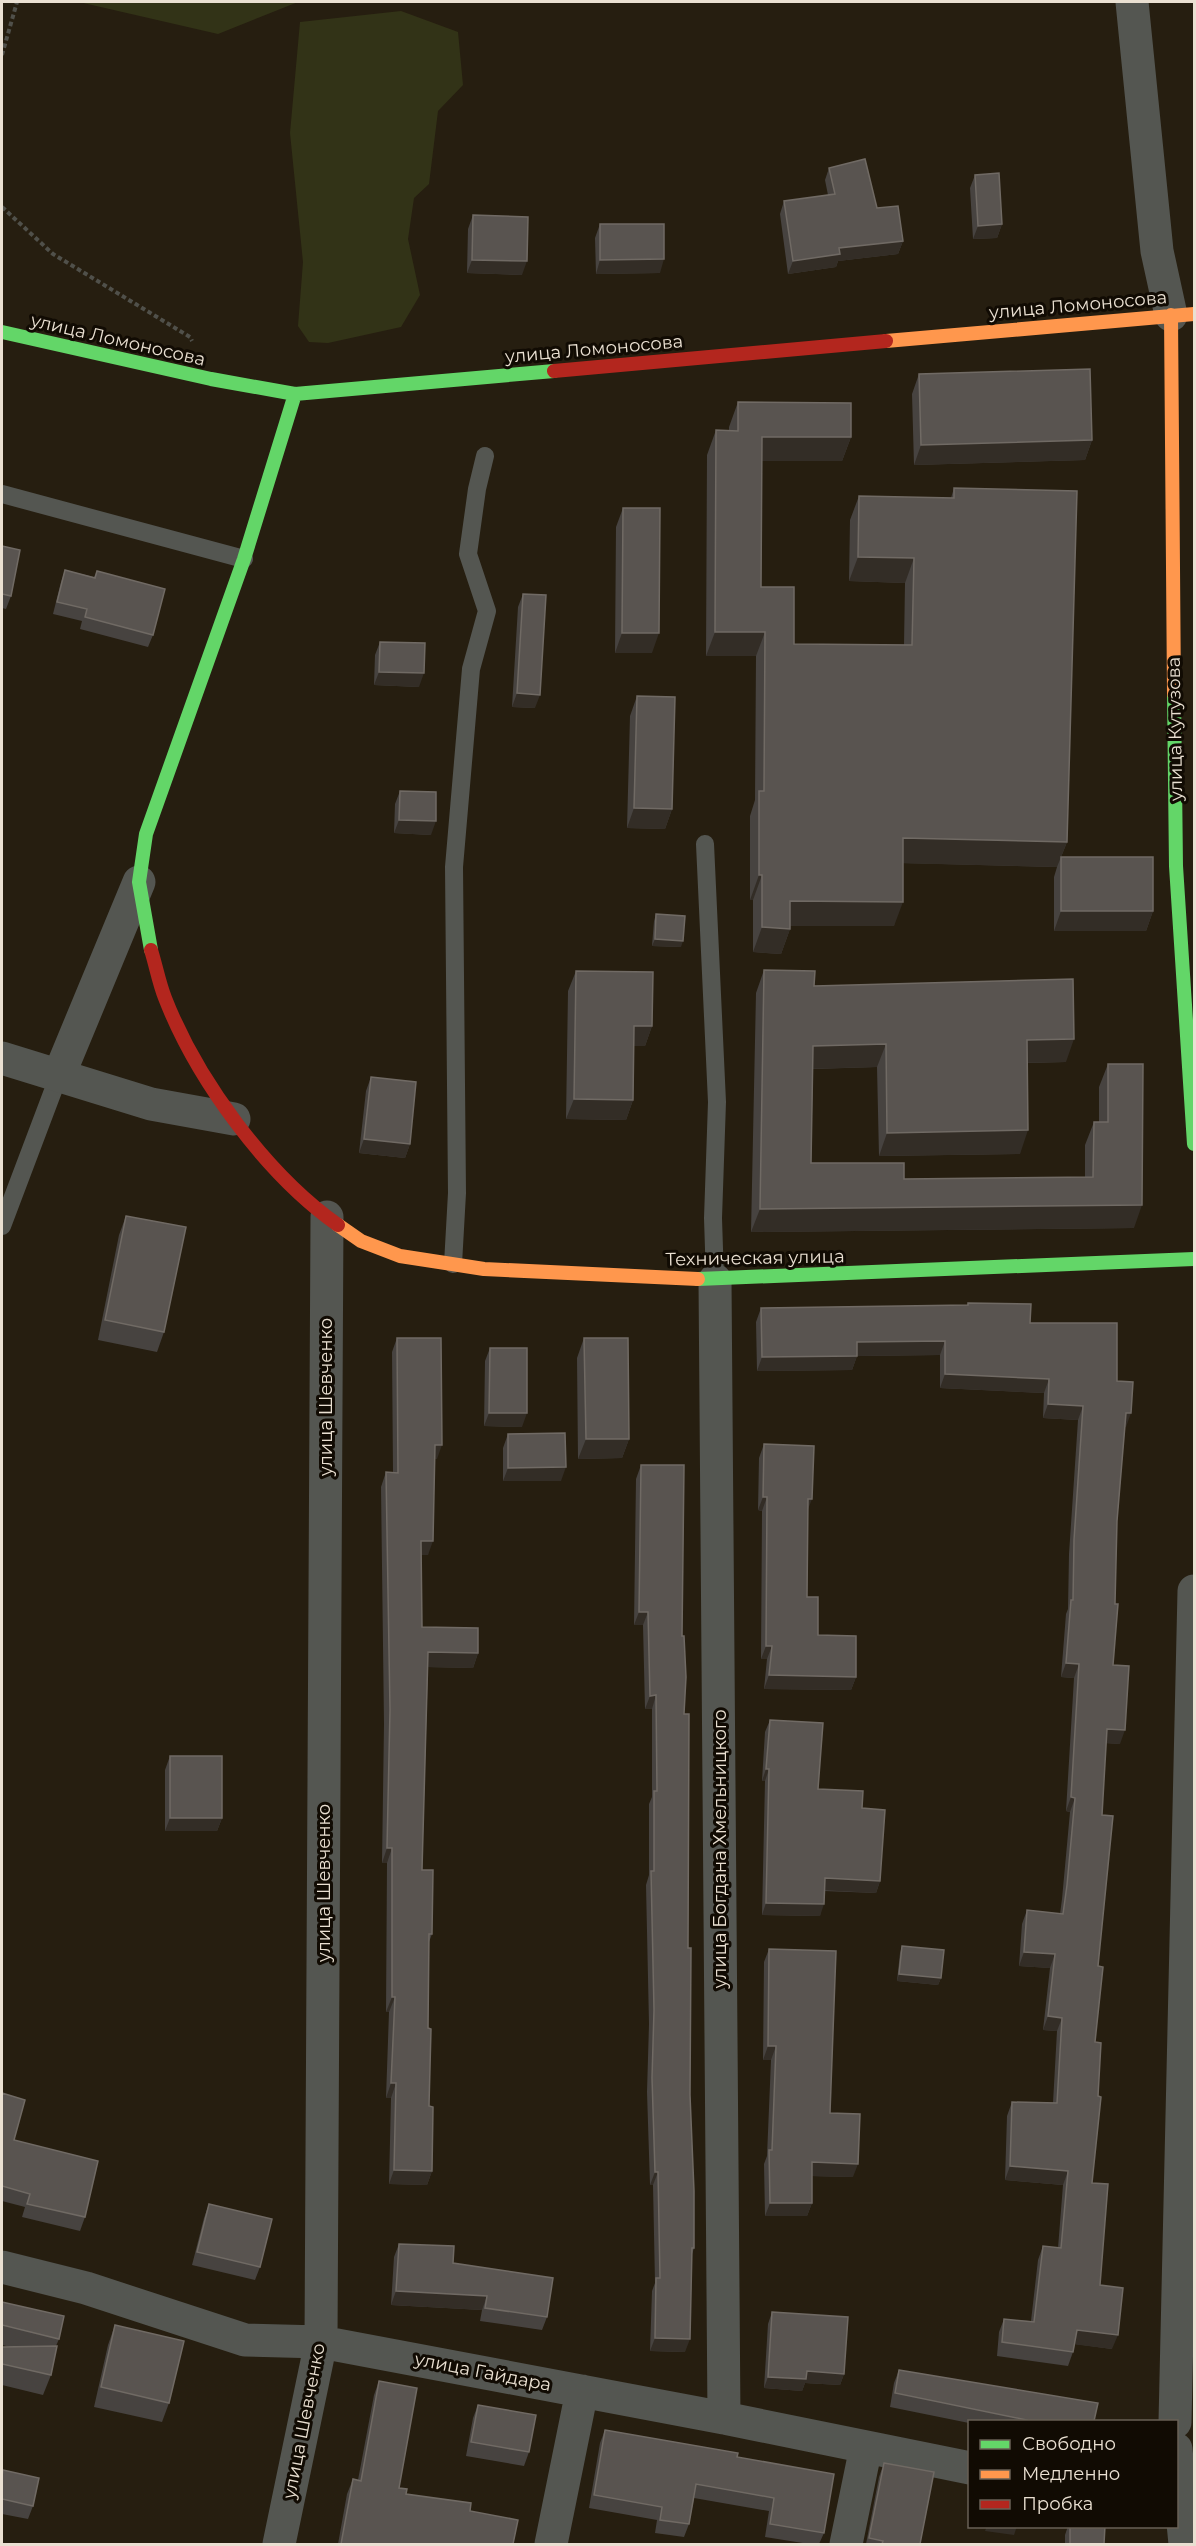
<svg xmlns="http://www.w3.org/2000/svg" width="1196" height="2546" font-family="Montserrat,sans-serif">
	<style>
		.green { fill: #323317 }
		.lines { fill: none; stroke-linecap: round; stroke-linejoin: round }
		.path { stroke: #50504a; stroke-width: 4; stroke-dasharray: 4.5 3; stroke-linecap: butt }
		.lane { stroke: #545651; stroke-width: 18 }
		.street { stroke: #545651; stroke-width: 33 }
		.fast { stroke: #63d668; stroke-width: 14 }
		.slow { stroke: #ff974d; stroke-width: 14 }
		.jam { stroke: #b3261e; stroke-width: 14 }
		.wall { fill: #474340 }
		.shaded-wall { fill: #332d26 }
		.building { fill: #595450; stroke: #706a64; stroke-width: 1.5 }
		.labels { text-anchor: middle; dominant-baseline: central; stroke-width: 6; stroke-linejoin: round; paint-order: stroke }
		.street-label { font-size: 18px; fill: #eae0d2; stroke: #110b03 }
	</style>
	<rect width="100%" height="100%" fill="#261e10"/>
	<path class="green" d="M79,2H298L218,34Z
		M401,11L458,32L463,85L438,111L429,184L414,198L408,239L420,295L401,327L328,343L309,342L298,326L303,262L290,133L300,22Z"/>
	<g class="lines">
		<path class="path" d="M2,55L17,2
			M2,207L53,254L190,337L192,341"/>
		<path class="lane" d="M2,494L244,559
			M705,844L717,1102L713,1218L715,1280
			M2,1226L59,1075
			M453,1264L457,1193L454,867L471,669L487,611L468,554L477,489L485,456"/>
		<path class="street" d="M1132,2L1157,251L1171,315
			M2,1058L151,1104L234,1119
			M59,1075L139,882
			M715,1280L724,2418
			M2,2267L86,2288L245,2340L321,2342L724,2418L970,2468
			M1175,2422L1194,1591
			M1176,2449L1185,2544
			M279,2544L321,2342L327,1217
			M551,2544L582,2391
			M846,2544L866,2447"/>
		<path class="fast" d="M2,332L211,379L295,394L554,371
			M1174,694L1176,866L1194,1144
			M151,950L139,882L146,834L244,559L295,394
			M698,1279L1194,1259"/>
		<path class="slow" d="M1171,315L1174,694
			M886,341L1194,314
			M338,1225L361,1241L400,1256L484,1269L698,1279"/>
		<path class="jam" d="M554,371L886,341
			M151,950C156,966 159,983 165,998C197,1080 266,1174 338,1225"/>
	</g>
	<path class="wall" d="M829,168L877,208L903,241L898,254L838,261L836,267L788,274L780,214L784,201L828,195L825,180Z
		M975,175L1002,224L997,238L973,239L970,188Z
		M473,215L522,275L467,273L468,229Z
		M600,224L660,273L596,274L595,238Z
		M919,374L1092,440L1085,460L914,465L912,394Z
		M738,402L851,437L842,461H762L761,587L794,644L904,645L905,583L849,581L850,520L859,496L951,498L954,488L1067,842L1061,857L1153,911L1146,931H1054V877L1057,867L903,863L894,926H790V929L781,954L753,952V900H750V816L755,800L756,656H706L707,455L716,430L729,431V427Z
		M623,508L652,653H615L616,527Z
		M2,546L11,596L6,609L2,608Z
		M65,570L94,577L97,571L153,635L148,647L80,629L82,621L53,614L61,582Z
		M523,594L535,708L512,707L518,607Z
		M380,642L419,687L374,685L375,655Z
		M637,696L672,809L665,829L627,828L630,716Z
		M400,791L431,835L394,833L395,804Z
		M656,914L681,947L652,946L654,921Z
		M764,970L1066,1062L1027,1063L1020,1154L879,1156L877,1067L813,1069L811,1163L904,1179L1085,1177V1145L1094,1122H1099V1087L1108,1064L1134,1228L751,1232L756,993Z
		M576,971L652,1026L645,1046H634L633,1100L626,1120L566,1119L568,991Z
		M371,1077L410,1144L405,1158L359,1153L366,1091Z
		M126,1216L164,1332L157,1352L98,1340L119,1235Z
		M968,1303L1030,1323L1117,1381L1126,1427H1125L1117,1521L1113,1665L1120,1744L1106,1743L1102,1815L1095,2042L1092,2183L1100,2285L1112,2349L1075,2344L1073,2352L1068,2366L997,2356L999,2332L1004,2319L1031,2321L1038,2260L1043,2246L1058,2248L1063,2185L1005,2180L1007,2116L1012,2102L1053,2103L1057,2031L1043,2030L1050,1968L1019,1966L1022,1924L1027,1910L1060,1914L1062,1899L1070,1812L1066,1811L1074,1678L1061,1677L1066,1614L1068,1609L1069,1554L1078,1420L1043,1418L1044,1393L940,1388V1355L857,1356L852,1370L757,1371L756,1322L761,1308L967,1305Z
		M397,1338L437,1459H434L428,1555H421L422,1627L478,1653L473,1668L428,1667L422,1870L432,1934L429,1942L428,2028L429,2106L432,2171L427,2185L389,2184L391,2098H386L389,2012H386L387,1863H382L384,1724L381,1487L386,1472L393,1473L392,1352Z
		M584,1338L629,1439L622,1458L578,1459L577,1358Z
		M490,1348L522,1427L484,1426L485,1361Z
		M508,1434L561,1481H503V1448Z
		M764,1444L808,1509L807,1597L818,1635L856,1677L851,1690L764,1689L767,1659H761L762,1511L758,1510L759,1458Z
		M641,1465L682,1636L684,1714L690,2095L694,2248L692,2254L685,2352L650,2351L652,2291L655,2283L653,2185H650L647,2092L649,2024L646,1885L649,1875V1804L652,1797V1709H645L643,1625H634L636,1479Z
		M770,1720L818,1789L862,1808L880,1881L876,1893L824,1891L820,1916L762,1915L765,1781H762L765,1732Z
		M170,1756L222,1818L217,1831H165V1770Z
		M902,1946L941,1978L938,1985L897,1981L900,1953Z
		M769,1949L853,2177L812,2176V2203L807,2216H765L764,2164L767,2156L771,2060H763L764,1962Z
		M2,2093L14,2140L85,2217L80,2231L22,2217L25,2207L2,2201Z
		M209,2204L260,2267L255,2280L192,2265L204,2218Z
		M399,2244L547,2317L542,2330L480,2321L482,2310L391,2305L394,2257Z
		M2,2302L59,2339L56,2346L51,2375L43,2395L2,2385V2347H10L2,2345Z
		M772,2312L844,2374L840,2385L805,2383L802,2391L764,2388L768,2324Z
		M115,2325L169,2403L162,2422L94,2407L108,2345Z
		M899,2370L1094,2421H969V2423L890,2407L894,2383Z
		M379,2381L399,2488L406,2494L470,2511L513,2544H338L347,2494L353,2479L358,2480L374,2395Z
		M478,2405L529,2452L524,2466L466,2456L473,2418Z
		M605,2430L737,2457L824,2533L819,2544H809L765,2537L769,2511L694,2498L689,2524L684,2537L655,2533L657,2520L589,2508L600,2443Z
		M884,2463L920,2544H866L879,2477Z
		M3,2470L33,2506L28,2519L2,2514V2474Z
		M1068,2526H1105L1104,2544H1065V2535Z"/>
	<path class="shaded-wall" d="M1002,224L997,238L973,239L978,226Z
		M903,241L898,254L838,261L836,267L788,274L793,261L839,248Z
		M664,259L660,273L596,274L600,260Z
		M472,260L527,261L522,275L467,273Z
		M762,437H851L842,461H753Z
		M1092,440L1085,460L914,465L921,445Z
		M858,557L914,558L905,583L849,581Z
		M715,632H765L756,656H706Z
		M622,633H659L652,653H615Z
		M379,672L424,673L419,687L374,685Z
		M517,693L540,695L535,708L512,707Z
		M634,808L672,809L665,829L627,828Z
		M399,820L436,821L431,835L394,833Z
		M903,838L1067,842L1057,867L894,863Z
		M759,875H762L753,900H750Z
		M790,901L903,902L894,926H781Z
		M1061,911H1153L1146,931H1054Z
		M762,927L790,929L781,954L753,952Z
		M655,939L683,941L681,947L652,946Z
		M634,1026H652L645,1046H627Z
		M1074,1039L1066,1062L1018,1063L1027,1040Z
		M886,1044L877,1067L805,1069L813,1046Z
		M574,1099L633,1100L626,1120L566,1119Z
		M1028,1130L1020,1154L879,1156L887,1133Z
		M364,1139L410,1144L405,1158L359,1153Z
		M1142,1205L1134,1228L751,1232L760,1209Z
		M945,1341L940,1355L857,1356L852,1370L757,1371L762,1357L857,1342Z
		M945,1374L1049,1379L1044,1393L940,1388Z
		M1048,1404L1083,1406L1078,1420L1043,1418Z
		M489,1413H527L522,1427L484,1426Z
		M1126,1413H1131L1126,1427H1121Z
		M586,1439H629L622,1458L578,1459Z
		M435,1445H442L437,1459H429Z
		M566,1467L561,1481H503L508,1468Z
		M763,1497H767L762,1511L758,1510Z
		M808,1499H812L807,1512Z
		M421,1541H433L428,1555H416Z
		M639,1612H648L643,1625H634Z
		M766,1646H772L767,1659H761Z
		M428,1652L478,1653L473,1668L423,1667Z
		M1066,1663L1079,1664L1074,1678L1061,1677Z
		M769,1675L856,1677L851,1690L764,1689Z
		M656,1695L652,1709H645L650,1696Z
		M1107,1729L1125,1730L1120,1744L1102,1743Z
		M766,1769H769L765,1781H762Z
		M1071,1797L1075,1798L1070,1812L1066,1811Z
		M170,1818H222L217,1831H165Z
		M387,1848H392L387,1863H382Z
		M825,1878L880,1881L876,1893L820,1890Z
		M766,1903L824,1904L820,1916L762,1915Z
		M1024,1952L1055,1954L1050,1968L1019,1966Z
		M899,1974L941,1978L938,1985L897,1981Z
		M392,1997H395L389,2012H386Z
		M1048,2016L1062,2018L1057,2031L1043,2030Z
		M768,2046H776L771,2060H763Z
		M391,2083H396L391,2098H386Z
		M812,2162L858,2164L853,2177L807,2176Z
		M1010,2166L1068,2171L1063,2185L1005,2180Z
		M394,2170L432,2171L427,2185L389,2184Z
		M655,2172H658L653,2185H650Z
		M770,2203H812L807,2216H765Z
		M396,2291L487,2296L482,2310L391,2305Z
		M1077,2330L1118,2335L1112,2349L1072,2344Z
		M655,2338L690,2339L685,2352L650,2351Z
		M807,2371L844,2374L840,2385L805,2383L802,2391L764,2388L768,2377Z
		M987,2526H1017L1014,2535L985,2531Z"/>
	<path class="building" d="M865,159L877,208L898,206L903,241L839,248L840,254L793,261L784,201L835,194L829,168Z
		M999,173L1002,224L978,226L975,175Z
		M473,215L528,217L527,261L472,260Z
		M600,224H664V259L600,260Z
		M1090,369L1092,440L921,445L919,374Z
		M738,402L851,403V437H762L761,587H794V644L912,645L914,558L858,557L859,496L954,498V488L1077,491L1067,842L903,838V902L790,901V929L762,927V875H759V791H764L765,632H715L716,430L738,431Z
		M623,508H660L659,633H622Z
		M2,546L20,550L11,596L2,594Z
		M65,570L95,578L97,571L165,589L153,635L85,617L87,609L57,602Z
		M523,594L546,595L540,695L517,693Z
		M380,642L425,643L424,673L379,672Z
		M637,696L675,697L672,809L634,808Z
		M400,791L436,792V821L399,820Z
		M1061,857H1153V911H1061Z
		M656,914L685,916L683,941L655,939Z
		M764,970L815,971L814,986L1073,979L1074,1039L1027,1040L1028,1130L887,1133L886,1044L813,1046L811,1163H904V1179L1093,1177L1094,1122H1108V1064H1143L1142,1205L760,1209Z
		M576,971L653,972L652,1026H634L633,1100L574,1099Z
		M371,1077L416,1082L410,1144L364,1139Z
		M126,1216L186,1227L164,1332L105,1320Z
		M968,1303L1031,1304L1030,1323H1117V1381L1133,1382L1131,1413H1126L1117,1521L1115,1604H1118L1113,1665L1129,1666L1125,1730L1107,1729L1102,1815L1113,1816L1098,1966L1103,1967L1095,2042L1101,2043L1098,2096L1101,2097L1092,2183L1108,2184L1100,2285L1123,2288L1118,2335L1077,2330L1073,2352L1002,2342L1004,2319L1034,2322L1043,2246L1061,2248L1068,2171L1010,2166L1012,2102L1057,2103L1062,2018L1048,2016L1055,1954L1024,1952L1027,1910L1063,1914L1067,1885L1075,1798L1071,1797L1079,1664L1066,1663L1071,1600H1073L1074,1540L1083,1406L1048,1404L1049,1379L945,1374V1341L857,1342V1356L762,1357L761,1308L968,1305Z
		M397,1338H441L442,1445H435L433,1541H421L422,1627L478,1628V1653L428,1652L422,1870H433L432,1934H429L428,2028L431,2029L429,2106L433,2107L432,2171L394,2170L396,2083H391L395,1997H392V1848H387L390,1710L386,1472L398,1473Z
		M584,1338H628L629,1439H586Z
		M490,1348H527V1413H489Z
		M565,1433L566,1467L508,1468V1434Z
		M764,1444L814,1446L812,1499H808L807,1597H818V1635L856,1636V1677L769,1675L772,1646H766L767,1497H763Z
		M641,1465H684L682,1636H684L686,1677L684,1714H689L688,1948H691L690,2095L694,2191V2248H692L690,2339L655,2338L656,2278H660L658,2172H655L652,2078L654,2010L651,1871H654V1791H657L656,1695L650,1696L648,1612H639Z
		M770,1720L823,1723L818,1789L863,1791L862,1808L885,1810L880,1881L825,1878L824,1904L766,1903L769,1769H766Z
		M170,1756H222V1818H170Z
		M902,1946L944,1950L941,1978L899,1974Z
		M769,1949L836,1951L830,2113L860,2114L858,2164L812,2162V2203H770L769,2150H772L776,2046H768Z
		M2,2093L25,2100L14,2140L98,2161L85,2217L27,2204L30,2194L2,2186Z
		M209,2204L272,2219L260,2267L197,2252Z
		M399,2244L454,2246L453,2263L553,2278L547,2317L485,2308L487,2296L396,2291Z
		M2,2302L64,2316L59,2339L2,2325Z
		M772,2312L848,2317L844,2374L807,2371L806,2379L768,2377Z
		M115,2325L184,2341L169,2403L101,2387Z
		M57,2346L51,2375L2,2364V2347Z
		M899,2370L1098,2403L1094,2421H1027V2420L895,2393Z
		M379,2381L417,2388L399,2488L407,2489L406,2494L471,2503L470,2511L518,2520L513,2544H341L353,2479L361,2481Z
		M478,2405L536,2415L529,2452L471,2442Z
		M605,2430L738,2453L737,2457L834,2474L824,2533L770,2524L774,2498L696,2484L689,2524L660,2520L662,2507L594,2495Z
		M884,2463L934,2472L920,2544H882L883,2541L869,2538Z
		M3,2470L39,2478L33,2506L2,2499V2476Z
		M1070,2526H1105L1104,2544H1070Z"/>
	<g class="labels">
		<g class="street-label">
			<text transform="translate(1078 305) rotate(-5)">улица Ломоносова</text>
			<text transform="translate(118 340) rotate(13)">улица Ломоносова</text>
			<text transform="translate(594 349) rotate(-5)">улица Ломоносова</text>
			<text transform="translate(1175 729) rotate(-91)">улица Кутузова</text>
			<text transform="translate(755 1258) rotate(-1)">Техническая улица</text>
			<text transform="translate(326 1397) rotate(-90)">улица Шевченко</text>
			<text transform="translate(720 1849) rotate(-90)">улица Богдана Хмельницкого</text>
			<text transform="translate(324 1883) rotate(-90)">улица Шевченко</text>
			<text transform="translate(483 2372) rotate(11)">улица Гайдара</text>
			<text transform="translate(304 2421) rotate(-79)">улица Шевченко</text>
		</g>
	</g>
	<rect width="1196" height="2546" fill="none" stroke="#eae0d2" stroke-width="6"/>
	<rect x="968" y="2420" width="210" height="108" fill="#110b03" stroke="#686056" stroke-width="1.5"/>
	<rect x="980" y="2440" width="30" height="9" fill="#63d668" stroke="#686056" stroke-width="1.5"/>
	<text x="1022" y="2450" font-size="18" fill="#eae0d2">Свободно</text>
	<rect x="980" y="2470" width="30" height="9" fill="#ff974d" stroke="#686056" stroke-width="1.5"/>
	<text x="1022" y="2480" font-size="18" fill="#eae0d2">Медленно</text>
	<rect x="980" y="2500" width="30" height="9" fill="#b3261e" stroke="#686056" stroke-width="1.5"/>
	<text x="1022" y="2510" font-size="18" fill="#eae0d2">Пробка</text>
</svg>
